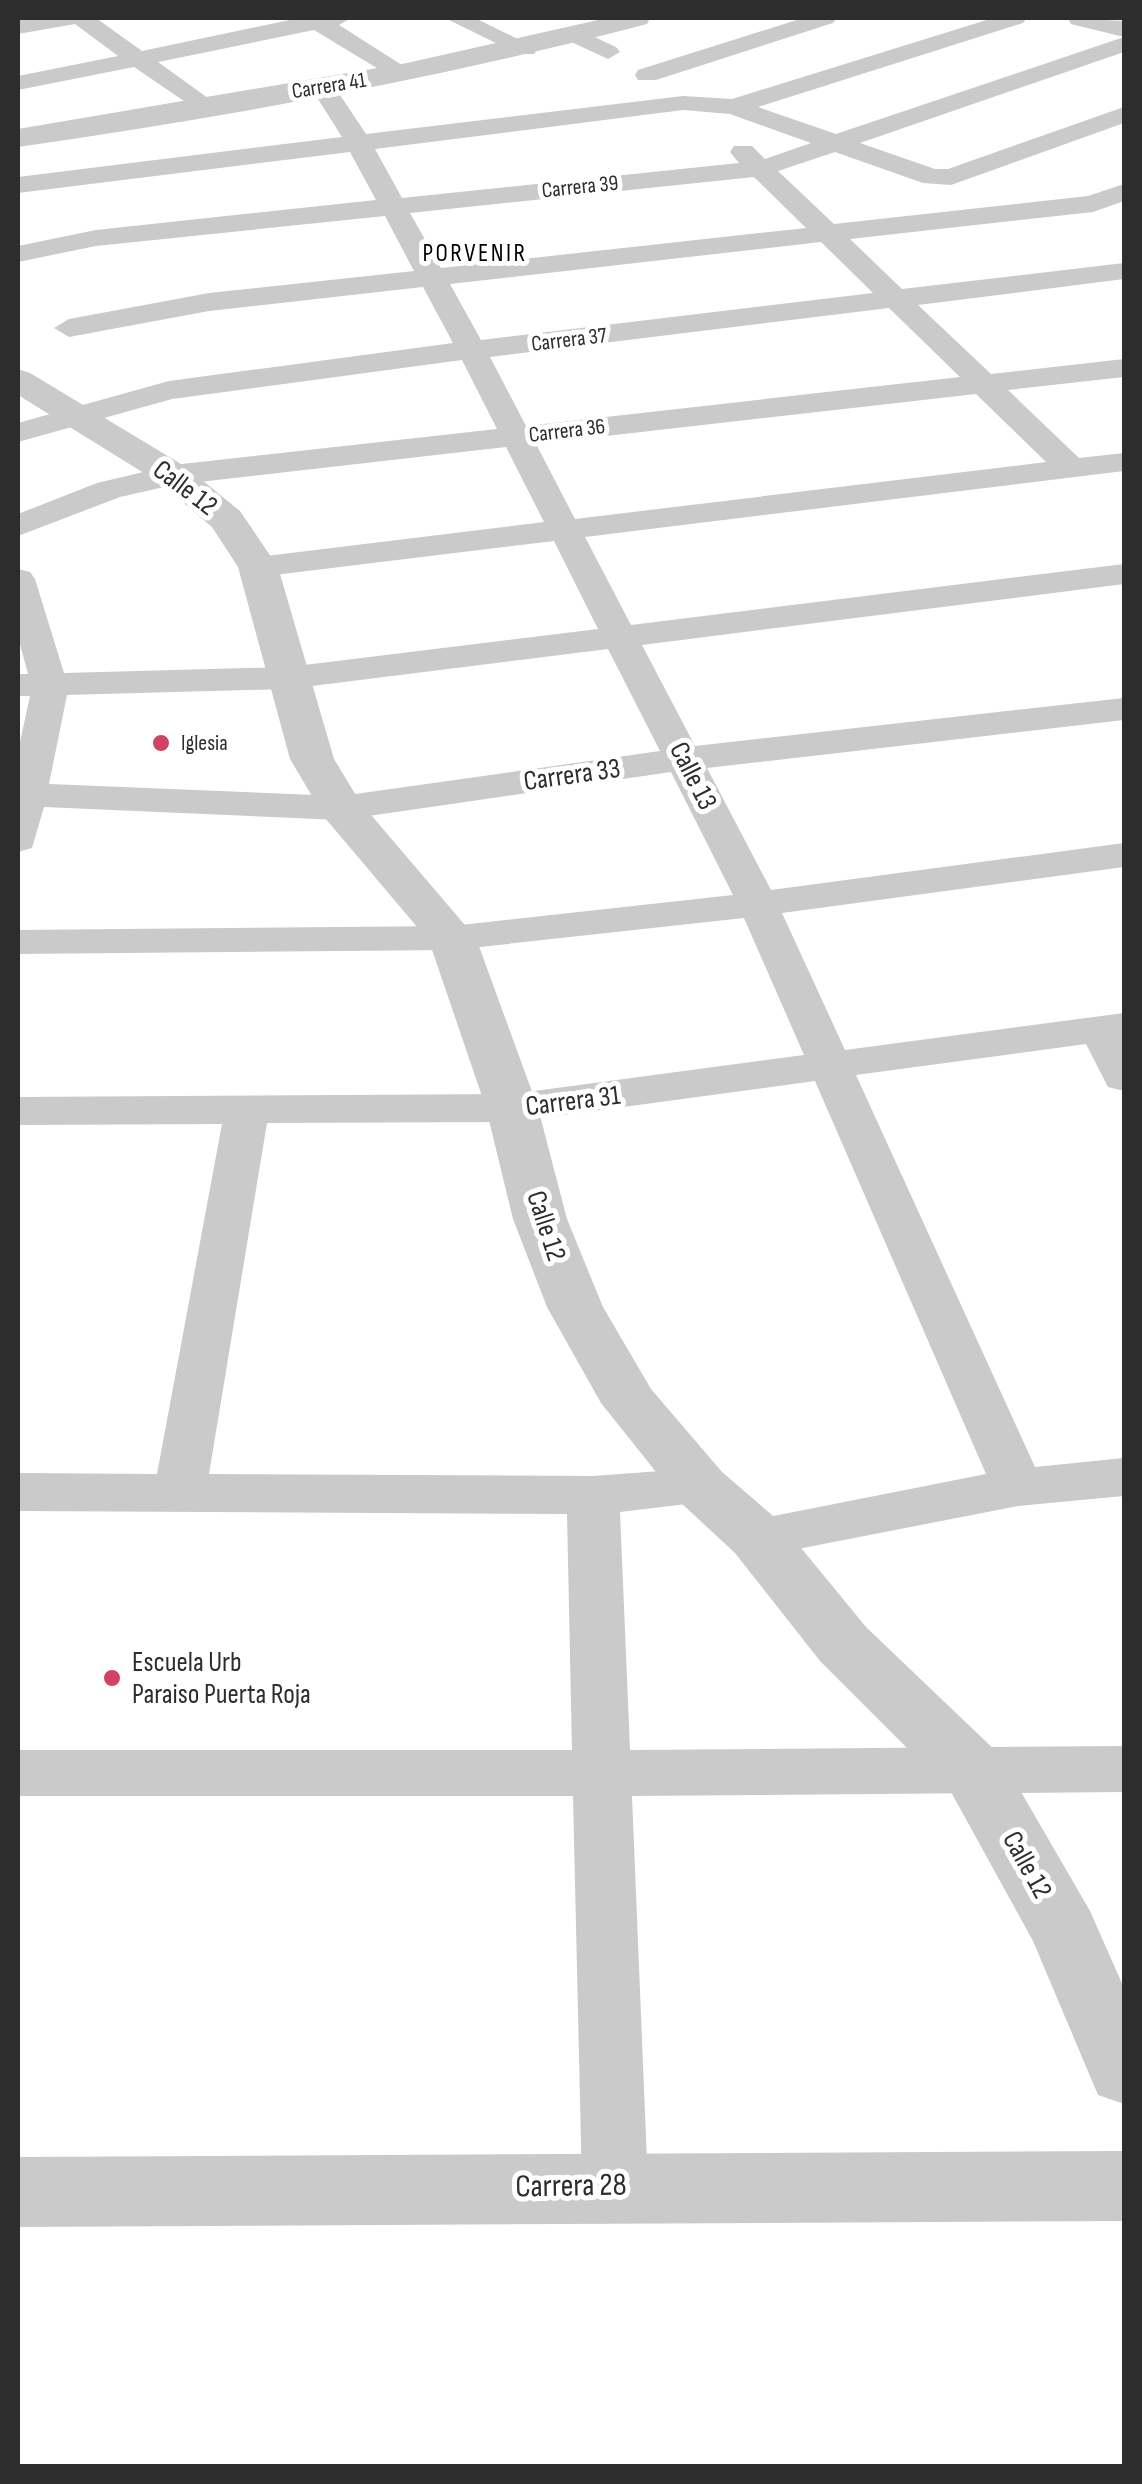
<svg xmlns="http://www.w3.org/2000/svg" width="1142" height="2484" font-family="'Sofia Sans Condensed',sans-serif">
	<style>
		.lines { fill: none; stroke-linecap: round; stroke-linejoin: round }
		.minor { fill: #cacaca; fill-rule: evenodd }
		.tertiary { fill: #cacaca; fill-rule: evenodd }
		.poi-dot { fill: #d04365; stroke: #fff; stroke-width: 4 }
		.labels { text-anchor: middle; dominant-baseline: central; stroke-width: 10; stroke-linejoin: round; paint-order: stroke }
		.far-street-label { font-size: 22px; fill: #2d2d2d; stroke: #fff }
		.far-poi-label { font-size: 22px; fill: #2d2d2d; stroke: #fff; text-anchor: start }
		.far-neighbourhood-label { font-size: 25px; letter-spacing: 2.5px; fill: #000; stroke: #fff }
		.street-label { font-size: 28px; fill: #2d2d2d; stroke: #fff }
		.poi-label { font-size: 28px; fill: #2d2d2d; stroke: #fff; text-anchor: start }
		.near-street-label { font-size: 32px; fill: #2d2d2d; stroke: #fff }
	</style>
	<rect width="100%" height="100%" fill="#fff"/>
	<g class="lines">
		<path class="minor" d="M32,18H96L142,51L299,18H351L339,25L416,74L413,79H395L314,30L158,62L212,101L216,106L203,114L134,67L18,90V76L118,56L75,24L18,34V20Z
			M445,18H475L538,49L534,54H518Z
			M803,18H837L833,23L656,80H638L635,75L638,70Z
			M993,18H1027L1023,23L758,107L836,134L1124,37V52L860,143L935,169H948L1124,107V123L951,185L923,183L835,152L778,171L834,224L1088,196L1124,184V201L1093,212L850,239L902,289L1124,263V279L918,305L991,374L1124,359V377L1008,390L1079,458L1124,453V471L585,537L631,625L1124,564V584L642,645L695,746L1124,698V720L707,768L771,890L1124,843V867L782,913L845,1050L1124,1013V1091L1108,1087L1086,1044L856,1075L1035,1467L1124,1458V1496L1018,1506L757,1557L738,1551L730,1537L738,1523L986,1474L815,1081L512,1122L267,1123L209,1474L593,1476L701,1468L720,1474L727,1487L720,1500L620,1512L630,1750L1124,1746V1792L632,1796L648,2186L638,2207L615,2216L592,2207L582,2186L573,1796H18V1750H572L567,1514L18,1511V1473L157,1474L222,1124L18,1125V1097L512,1094L804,1055L744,918L452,950L18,954V930L452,926L733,895L671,772L341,820L44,807L32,848L18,852V751L30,696H18V674H28L18,637V569L30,572L35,579L64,673L288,667L598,629L554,541L258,577L246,574L241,567L246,560L258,557L544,522L506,447L173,485L120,497L18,536V514L97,483L173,465L497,429L462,360L172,399L18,442V423L169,381L453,343L423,287L209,311L69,337L54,328L69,319L209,293L414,271L385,216L96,246L18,262V246L96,230L376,200L350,152L18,193V177L342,137L311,88L323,81L332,83L366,134L683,96L732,99ZM683,110L730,114L811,143L765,159L752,146H734L730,152L739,163L402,198L375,149ZM754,177L806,228L441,268L410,213ZM821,242L873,293L481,340L450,284ZM889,308L960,377L526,426L490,357ZM976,394L1046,462L575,519L536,444ZM608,649L660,751L341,796L49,784L67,695L288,689Z
			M575,28L616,47L620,52L608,59L567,40L563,35Z"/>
		<path class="tertiary" d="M607,18H650L647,24C440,78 229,117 18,147V129L407,63Z
			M1068,18L1124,21V37L1071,24Z
			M18,369L30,373L186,467L240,511L278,567L334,759L360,802L476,938L538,1108L567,1219L603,1307L651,1389L722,1472L779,1521L866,1627L999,1754L1090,1911L1124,1988V2104L1098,2095L1033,1941L951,1792L820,1661L735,1553L680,1502L601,1403L547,1307L513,1219L486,1108L429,941L325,818L290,759L238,567L212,527L160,483L18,395Z
			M1124,2151V2221L18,2227V2157Z"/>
	</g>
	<g class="poi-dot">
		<circle cx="161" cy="743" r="10"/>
		<circle cx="112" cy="1678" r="10"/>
	</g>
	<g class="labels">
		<g class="far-street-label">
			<text transform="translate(329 86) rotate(-9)">Carrera 41</text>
			<text transform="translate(580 187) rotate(-6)">Carrera 39</text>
			<text transform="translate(569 340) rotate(-7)">Carrera 37</text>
			<text transform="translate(567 431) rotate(-7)">Carrera 36</text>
		</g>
		<g class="far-poi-label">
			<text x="181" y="743">Iglesia</text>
		</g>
		<g class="far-neighbourhood-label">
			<text x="475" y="253">PORVENIR</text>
		</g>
		<g class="street-label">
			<text transform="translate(185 488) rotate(37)">Calle 12</text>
			<text transform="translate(572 775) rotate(-8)">Carrera 33</text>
			<text transform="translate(693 776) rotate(63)">Calle 13</text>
			<text transform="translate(573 1101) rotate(-7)">Carrera 31</text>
			<text transform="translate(546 1226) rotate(72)">Calle 12</text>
			<text transform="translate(1027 1865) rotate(61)">Calle 12</text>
		</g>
		<g class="poi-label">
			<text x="132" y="1662">Escuela Urb<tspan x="132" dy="32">Paraiso Puerta Roja</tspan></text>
		</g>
		<g class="near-street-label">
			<text transform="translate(571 2186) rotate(-1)">Carrera 28</text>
		</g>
	</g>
	<rect width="1142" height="2484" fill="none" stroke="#2d2d2d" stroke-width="40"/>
</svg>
